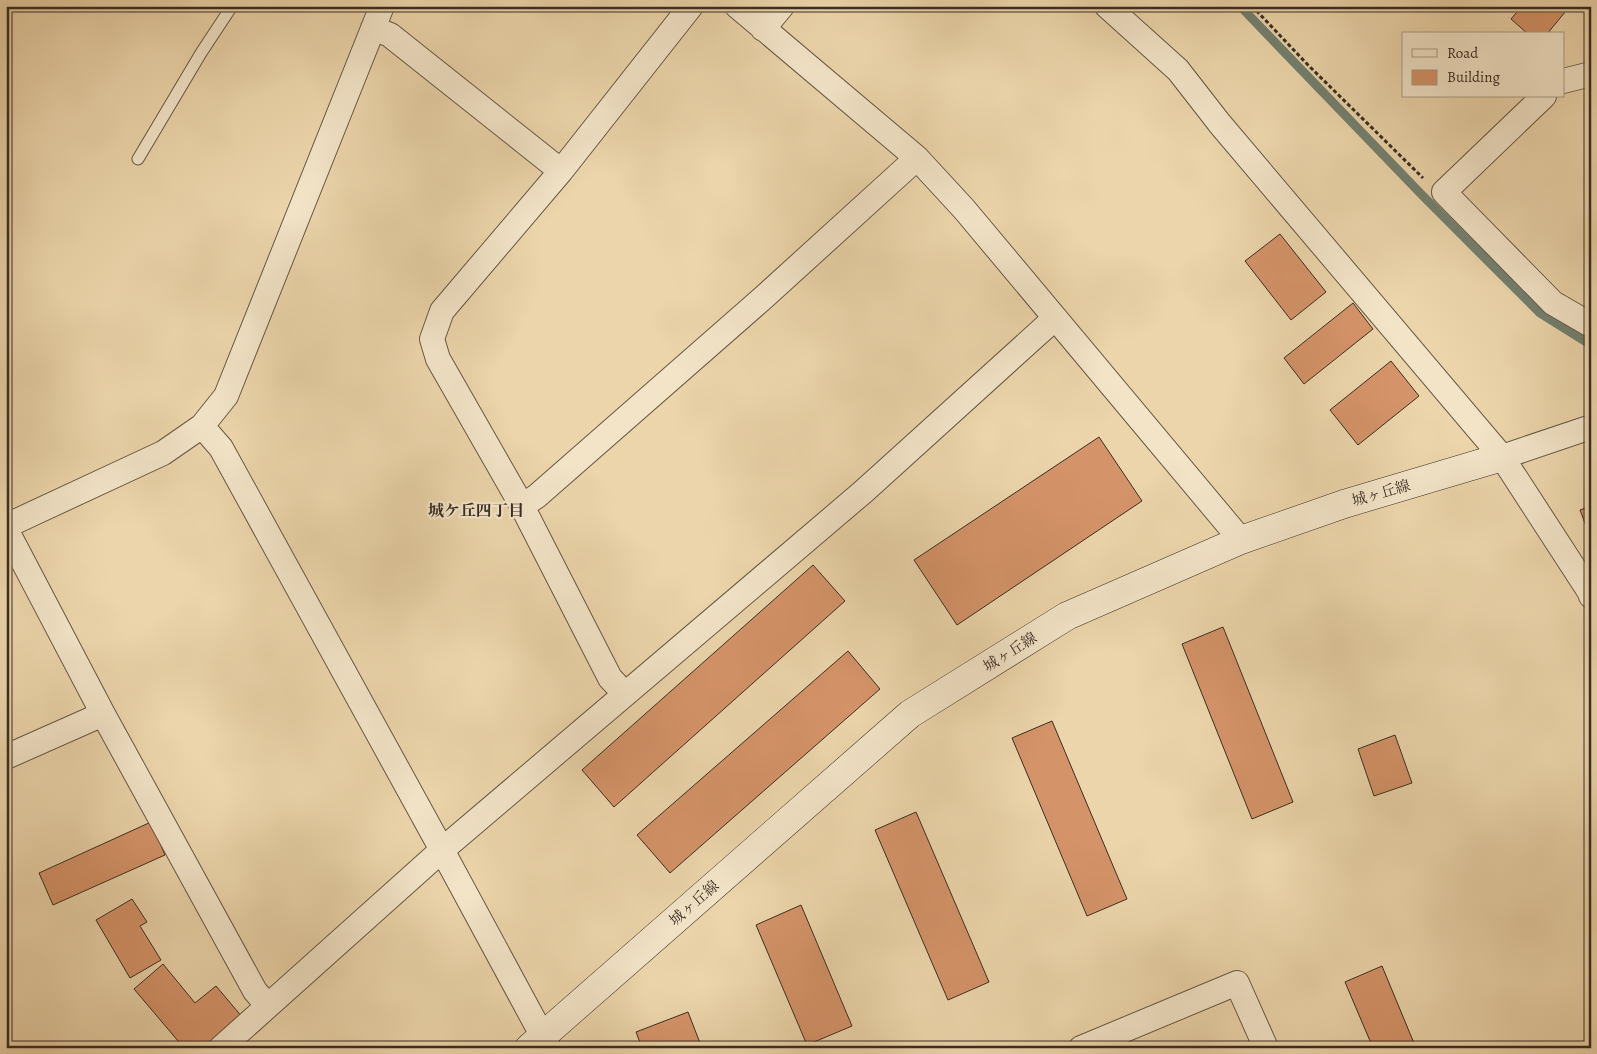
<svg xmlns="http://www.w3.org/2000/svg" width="1597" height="1054" font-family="Alegreya,'Noto Serif JP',serif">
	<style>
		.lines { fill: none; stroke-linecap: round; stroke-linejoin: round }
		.stream { stroke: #738171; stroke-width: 9 }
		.building { fill: #d59369; stroke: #3a2e22 }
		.lane-casing { stroke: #665844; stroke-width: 13 }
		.street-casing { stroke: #665844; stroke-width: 26 }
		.secondary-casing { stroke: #3a2e22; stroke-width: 29 }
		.path { stroke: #3a2e22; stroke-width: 3; stroke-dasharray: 4 2.5; stroke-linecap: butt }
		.lane { stroke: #f3e4c8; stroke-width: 11 }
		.street { stroke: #f3e4c8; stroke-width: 24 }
		.secondary { stroke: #f3e4c8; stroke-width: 28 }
		.labels { text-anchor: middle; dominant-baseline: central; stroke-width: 4.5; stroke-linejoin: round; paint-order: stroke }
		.street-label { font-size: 15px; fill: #3a2e22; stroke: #f3e4c8 }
		.neighbourhood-label { font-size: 16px; font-weight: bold; fill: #3a2e22; stroke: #f3e4c8 }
	</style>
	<rect width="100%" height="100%" fill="#ecd5ab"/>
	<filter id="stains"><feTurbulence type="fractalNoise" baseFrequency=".004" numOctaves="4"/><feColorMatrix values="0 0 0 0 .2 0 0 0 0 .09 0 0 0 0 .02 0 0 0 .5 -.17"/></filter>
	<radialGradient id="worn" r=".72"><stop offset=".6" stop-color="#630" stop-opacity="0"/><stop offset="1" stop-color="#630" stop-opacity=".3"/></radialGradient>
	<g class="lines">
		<path class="stream" d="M1240,6L1423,196L1540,313L1591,345"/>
	</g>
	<path class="building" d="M1522,6H1570L1547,34H1528L1511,19Z
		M1280,234L1326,292L1291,320L1245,261Z
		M1353,303L1373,329L1304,384L1284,358Z
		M1391,361L1419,396L1358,445L1330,410Z
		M1099,437L1142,501L957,625L914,560Z
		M1591,506V539L1580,510Z
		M813,565L845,601L614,807L582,770Z
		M1223,627L1293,802L1252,819L1182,644Z
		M848,651L880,689L670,873L637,835Z
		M1052,721L1127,899L1087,916L1012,738Z
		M1395,735L1412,783L1374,796L1358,749Z
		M916,812L989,982L948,1000L875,830Z
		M151,822L165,855L53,905L39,873Z
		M132,899L147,922L140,926L161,960L130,978L96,920Z
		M801,905L852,1026L807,1045L756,925Z
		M163,964L195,1003L216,986L243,1018L208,1048H184L134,989Z
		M1382,966L1416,1048H1373L1345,982Z
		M688,1012L702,1048H642L636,1032Z"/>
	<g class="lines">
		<defs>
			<path id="lane" d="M138,159L201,53L232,6"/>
			<path id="street" d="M737,6L917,158L964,209L1241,540
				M1107,6L1178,70L1220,124L1502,457L1589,591L1591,596
				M373,28L390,35L561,171
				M763,29L782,6
				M1563,81L1591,74
				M1544,96L1444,192L1553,303L1591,325
				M202,426L221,448L442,850L549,1048
				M1502,457L1591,427
				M522,506L537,496L763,298L917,158
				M6,526L163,453L202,426L226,396L382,6
				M6,529L103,714L255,991L268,1006
				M625,694L610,678L522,506L438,359L432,339L442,311L561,171L691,6
				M6,757L103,714
				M221,1048L442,850L863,492L1054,319
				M1081,1048L1237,983L1266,1048"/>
			<path id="secondary" d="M529,1048L910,714L1067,616L1241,540L1344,504L1502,457"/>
		</defs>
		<use href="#lane" class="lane-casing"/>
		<use href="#street" class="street-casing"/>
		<use href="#secondary" class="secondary-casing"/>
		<path class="path" d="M1252,6L1308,65L1423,178"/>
		<use href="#lane" class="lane"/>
		<use href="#street" class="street"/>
		<use href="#secondary" class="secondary"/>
	</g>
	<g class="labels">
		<g class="street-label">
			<text transform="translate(1381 493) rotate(-16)">城ヶ丘線</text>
			<text transform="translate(1010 652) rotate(-32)">城ヶ丘線</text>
			<text transform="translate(694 903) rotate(-41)">城ヶ丘線</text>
		</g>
		<g class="neighbourhood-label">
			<text x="476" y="511">城ケ丘四丁目</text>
		</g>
	</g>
	<rect width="1597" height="1054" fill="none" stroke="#ecd5ab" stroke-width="25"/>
	<rect x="8" y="8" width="1582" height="1039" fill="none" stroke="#3a2e22" stroke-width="2.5"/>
	<rect x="12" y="12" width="1572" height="1029" fill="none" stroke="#3a2e22"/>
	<rect x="1402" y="32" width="162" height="65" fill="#f3e4c8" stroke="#a99b86"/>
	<rect x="1412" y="49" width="25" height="8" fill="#f3e4c8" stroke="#a99b86"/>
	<text x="1447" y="58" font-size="15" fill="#3a2e22">Road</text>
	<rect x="1412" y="70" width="25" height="15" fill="#d59369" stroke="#a99b86"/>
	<text x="1447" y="82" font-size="15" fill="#3a2e22">Building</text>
	<rect width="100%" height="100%" filter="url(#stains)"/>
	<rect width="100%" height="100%" fill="url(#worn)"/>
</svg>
